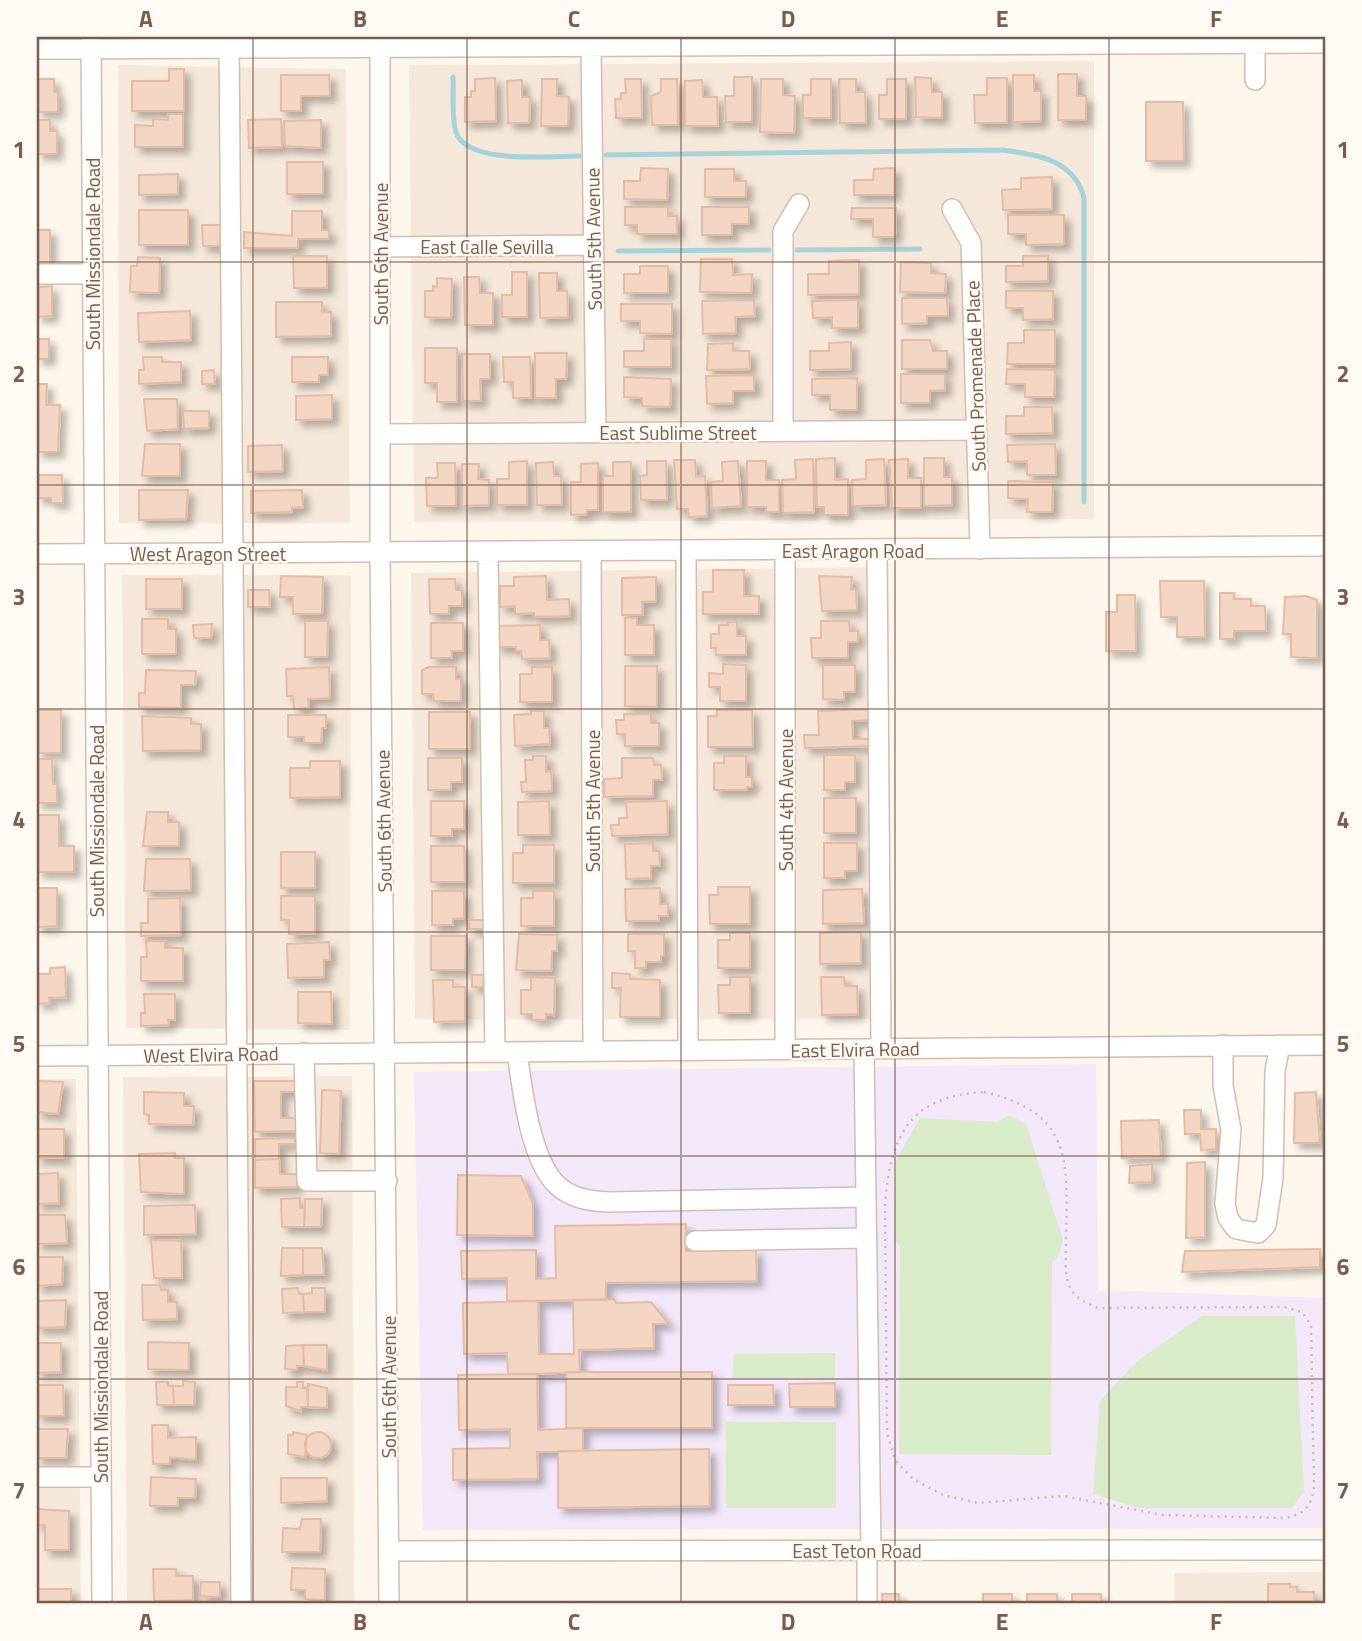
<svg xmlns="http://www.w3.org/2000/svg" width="1362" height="1641" font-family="'Titillium Web',sans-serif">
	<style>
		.residential { fill: #f5e8da }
		.education { fill: #f3e8fa }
		.green { fill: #d8ecc9 }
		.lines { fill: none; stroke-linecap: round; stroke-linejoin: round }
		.stream { stroke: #a5d3da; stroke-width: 5 }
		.building { fill: #f3d5c3; stroke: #e6bba3; stroke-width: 2; filter: url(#shadow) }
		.minor-casing { stroke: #d1beb0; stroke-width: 22 }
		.path { stroke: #d9b8a5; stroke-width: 2.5; stroke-dasharray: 2 5; stroke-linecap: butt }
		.minor { stroke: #fff; stroke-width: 19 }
		.grid { fill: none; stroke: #7a5c4d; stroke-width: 2; stroke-opacity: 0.55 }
		.labels { text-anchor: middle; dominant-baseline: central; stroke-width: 5; stroke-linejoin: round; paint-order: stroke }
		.street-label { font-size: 19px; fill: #7a5c4d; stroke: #fffaf3 }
		.neatline { fill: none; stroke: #7a5c4d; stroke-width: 2.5 }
		.grid-label { font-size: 23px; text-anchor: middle; font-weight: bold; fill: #7a5c4d }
	</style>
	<defs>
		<filter id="shadow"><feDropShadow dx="6" dy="6" stdDeviation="3.5" flood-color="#0004"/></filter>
	</defs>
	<rect width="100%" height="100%" fill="#fdf6ec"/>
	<path class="residential" d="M1094,61V519L414,522L409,65Z
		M118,65L346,69L350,523H119Z
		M869,567L873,1019H415L411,573Z
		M122,575H351L350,1030L126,1028Z
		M352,1076L354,1604H127L123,1077Z
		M37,1079H76L81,1604H37Z
		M1325,1572V1604H1175L1174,1573Z"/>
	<path class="education" d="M1096,1064L1098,1290L1325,1298V1528L423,1530L414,1072Z"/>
	<path class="green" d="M1009,1115L1026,1124L1063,1240L1057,1259L1052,1262L1051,1455L899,1454L900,1246L894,1240L896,1160L920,1118L997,1122Z
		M1202,1316H1295L1304,1491L1292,1508H1138L1093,1494L1100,1401L1137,1361Z
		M835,1353V1378H732L734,1354Z
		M726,1422H836V1508H726Z"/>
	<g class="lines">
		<path class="stream" d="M453,77C454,93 451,116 456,132C466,165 551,156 579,156
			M606,155L1003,150C1037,155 1074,159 1084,198V502
			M797,250L920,249
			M618,251L769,250"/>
	</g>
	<path class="building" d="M169,69H184V111H132V81H169Z
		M1058,74H1077V96H1086V120H1058Z
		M281,75H329L330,96H301V111H281Z
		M1013,75H1034V91H1041V121L1013,122Z
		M734,77H752V122H726L725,96H734Z
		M915,77L931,78L932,92H942V118L916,117Z
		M495,78L496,121L465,122V97H471V91H475V79Z
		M987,78H1007V123H975L974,95H987Z
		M37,79H54V92H58V112H37Z
		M542,79H557V96L569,97L568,126H541Z
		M625,79H641L642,118H616L615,99H621V93H626Z
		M661,79H677L678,125H652L651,96L661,92Z
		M761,79H783V95L795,96L794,133L760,132Z
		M811,79H831V118H803V95H811Z
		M839,79H856V92H865L866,123H840Z
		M887,79H906V119H879V95H887Z
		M522,80V97H530L529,123H508L507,81Z
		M702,80L703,97H717L718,126H685V81Z
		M1146,102H1183L1184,161H1146Z
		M168,114H183V147H135V125L153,126V119L168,120Z
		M281,119L282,147L249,148L248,120Z
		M37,120H50V131H57V154H37Z
		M321,120V148L285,146L284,121Z
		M287,162H323V194H287Z
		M641,168L668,169L667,200L624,199V181H640Z
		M895,168L894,195H854V180H873L874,169Z
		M705,169H734V181H746V197H705Z
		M178,174V194L139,195V175Z
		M1052,177V209L1003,210L1002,190L1021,189V178Z
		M625,207H668V216H677V234H637V225H625Z
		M702,207H749V224H732V235H702Z
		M852,208H896L895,237H873V219H851Z
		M139,210H188V245H139Z
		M292,211H322V230H329V239H298V248H244V232L292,236Z
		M1008,215H1064V244L1026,245V234H1008Z
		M202,225H221L222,246H203Z
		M37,230H50V264H37Z
		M293,256H327V288H294Z
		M1023,256H1048V281L1006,282V266H1023Z
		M138,257L160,258L159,293L130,292L131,266H137Z
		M701,259H732L733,275L752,274L751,293L700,292Z
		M859,260V294L808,295V274H829V261Z
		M901,262L931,263V273L946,274L945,293L900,292Z
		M640,266H668V293H624V274H640Z
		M512,272H527V317H502V295H512Z
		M539,273H557V291H567L568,317L540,318Z
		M464,277H479L480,293H493V325H465Z
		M437,278L452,279L451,318L425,317V291H433V286L437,287Z
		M52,286V316L37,317V287Z
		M1006,291H1053V319L1023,320V308H1006Z
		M902,298H947L948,316H927V323L902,324Z
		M754,300L755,316L735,317L736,333L703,334L702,301Z
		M858,300V328H832V317L813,318L812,301Z
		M276,302H322V312H331V336L276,337Z
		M621,304H672V334L640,333V321H621Z
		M190,311L191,340L139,342L138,313Z
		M1024,330H1055V364H1007L1008,343H1024Z
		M37,339H49V359H37Z
		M644,339H671V367H624V351H644Z
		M902,340H930L933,351H947V369H902Z
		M851,342V369L810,370V351H829V343Z
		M733,343V351H749L750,369L707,370L708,344Z
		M425,348H457V402H437V383H425Z
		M535,353H567L566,379H556V398H535Z
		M462,354H490V379H480L481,401H463Z
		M143,357H162V362H181V382L139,384V370H144Z
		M292,357H328V375H319V382H292Z
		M503,357H530L531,398H513V382H504Z
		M1007,369L1055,370L1054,397H1025V384H1006Z
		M214,370L215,384H202V371Z
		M901,374H945V390L930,391V403H901Z
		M754,375V391H733V403L707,404L706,376Z
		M624,377L671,379L670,407L642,406V398L624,397Z
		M857,378V410H830V395H812V379Z
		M37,384H47L46,405H60L58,452H37Z
		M332,395V419L296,420V396Z
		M144,399H177L178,429L147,431Z
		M1024,407H1052L1053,433L1006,434V416H1024Z
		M183,411H209V428L184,429Z
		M145,444H180V476H142Z
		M1055,444L1056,475H1027V461L1008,462L1007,445Z
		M282,445L283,471L248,472V446Z
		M835,458V480L848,479V515H824V507H817L816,459Z
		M924,458H944V477H952V505L924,506Z
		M813,459L814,512L783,513L782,480L796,479L795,460Z
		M884,459L886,505L853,506L852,480L866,479V460Z
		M908,459V478H921V508H892L889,460Z
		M674,460H695L696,477L705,476L707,516L689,517L688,509H677Z
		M527,461V505H497V479H509V462Z
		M647,461H666L667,500H641L640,476L647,475Z
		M738,461L741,506L712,508L711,482L723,481L722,462Z
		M747,461H766V480H779V512H766V507H747Z
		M553,462L554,476H561L562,505H537L536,463Z
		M613,462H631V512H603V476H613Z
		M437,463H455L456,506H427L426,478H438Z
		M598,463V510H587V514L571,515V482H581V464Z
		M462,464H479L478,479L489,480V505L462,506Z
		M37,475H62L63,503H51V498H37Z
		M1008,481L1053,482L1052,512H1027L1028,499L1008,498Z
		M139,490H188L186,519L139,520Z
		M302,490L303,507L292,508V512L251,513V491Z
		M713,570H744V596H759V614H703V592H713Z
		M281,576L323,577L322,614H293V597H280Z
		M546,576L547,600L569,599L570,616L534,617V613L515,614V606L500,607V586H514V577Z
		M819,576L852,577L851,589L856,590L857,610L822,611Z
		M656,577V601L642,602L643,615H622V578Z
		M146,579H182V609H146Z
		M429,579H455L456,590H462V606H449V614H430Z
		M1160,581H1204L1205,637H1177V617H1161Z
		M248,590H269L270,607H248Z
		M1220,593H1234V599H1251V606H1265L1266,631H1234V639H1220Z
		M1117,595H1135L1136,651H1106V612H1117Z
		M1306,596L1317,600V658L1291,657V634H1283L1285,597Z
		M625,618H637V625H654V655H625Z
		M142,619H168V629H176V654H142Z
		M305,621H328L327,657H305Z
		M821,621H849L850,631H858V642H848V658H812L811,638H821Z
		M727,622H737V636H746V655H716V648H711V634H719V625H728Z
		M431,623H463V651H452V658H431Z
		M212,624L211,638H194L193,625Z
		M540,625V640H549L550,658L522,659L521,651H516V647H497L496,626Z
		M723,664L746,665V701H720V687H709V673L723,674Z
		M823,665H855V692H844V700L823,699Z
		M625,666H657V707L625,706Z
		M329,667L330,698L308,699L309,708L294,709L293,696H287L286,669Z
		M429,667H456V679H461V701H434L433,694H422V670Z
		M532,667H552V702H520V674H532Z
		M146,670L196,671L195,685H181V708L139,707V693H145Z
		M875,709V720L852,721L853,739H870L871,746L805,748L804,735H819L818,711Z
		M37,710H61V753H37Z
		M717,710H752L753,747H708V716H717Z
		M531,711H544V728H549L550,744L515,746L514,715L531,714Z
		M429,712H470V749H429Z
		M624,714H651V723H659V746H625V734H617L616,720H624Z
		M288,715H326V728H322L321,743H304V737H288Z
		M142,716L191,718V724H201V750L143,751Z
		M824,755H855V782H845V790H824Z
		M533,756H546V772L551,771L552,791L522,792L521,782H526L525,760H533Z
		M724,756H746V777H752V787H747V790H714V763H724Z
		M428,758H462V782H451V790H428Z
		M622,758H653L654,765H661L662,780H653V796L604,797V779L622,778Z
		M37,759H52L53,784H57V803H37Z
		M310,761H340V797L290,798V768H310Z
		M824,798H856V833H824Z
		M431,801H464V829H452V836H431Z
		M549,801L550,835H518V802Z
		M667,801L668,834L612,836L611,825H619V818H627L626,802Z
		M147,812H168V822H179V846H143Z
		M37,815H59V846H74V872H37Z
		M653,843V851H659L660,866H651V878L626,879L625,844Z
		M824,843H857V871H845V878H824Z
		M523,845H554V883H513V853H523Z
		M431,846H464L465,882H431Z
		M281,852H315V888H281Z
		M146,859H190L191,890L144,891Z
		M718,887H750V924H710L709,895H718Z
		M37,888H57V926L37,927Z
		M660,888V904H668V916H659V921H626L625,889Z
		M862,889L864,923L823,924V890Z
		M432,891H464V918L453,919V925H432Z
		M533,891H554V926H521V898H533Z
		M281,896H315V934H289V920H281Z
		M180,898L181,935L141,936V923H148V899Z
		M469,920H485V929H469Z
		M861,932V963L820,964V933Z
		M730,933H750V968H718V940H730Z
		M519,934L557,935V951H552L551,971L516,970Z
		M628,934H664V956H661V962H646V968H635V951H628Z
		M431,936H466L465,970H431Z
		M146,941H165V948H183V981H141V957H147Z
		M329,942L330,960H324V977L288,978L287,944Z
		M65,967L66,997L49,998L50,1003L37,1004L38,974H50V968Z
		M612,973L630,974V979L660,980V1017H620L621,988H612Z
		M472,975H484L483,987H472Z
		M531,977L555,978L554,1015L546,1014V1020H532V1014H521V990H531Z
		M730,977H750V1013H719L718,985H730Z
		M821,977H844L845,986H857L858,1014L822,1015Z
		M433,980H453V987H465V1021L434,1022Z
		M298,992H331L332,1024L298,1023Z
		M144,994H175V1020H168L169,1025L141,1026V1013H145Z
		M37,1081L63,1082L58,1114L37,1112Z
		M254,1081H296L297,1092H281V1118H299V1131L255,1132Z
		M322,1090L341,1091L339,1154L320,1153Z
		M144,1092L184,1093V1106H194L193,1125L149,1124V1115L144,1114Z
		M1316,1092L1320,1143H1294L1295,1093Z
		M1184,1110H1201V1129H1216V1149L1201,1150L1200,1134H1185Z
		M1159,1120L1161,1157L1122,1158L1121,1121Z
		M37,1129H64V1158H37Z
		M295,1138V1144H279V1159L255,1160V1139Z
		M175,1153V1158H184V1194L141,1192L139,1154Z
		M279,1159L280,1174H297V1187L255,1188V1160Z
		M1205,1162V1237L1186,1238L1187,1163Z
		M1152,1164V1182L1129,1183L1130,1166Z
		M58,1173L59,1203L37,1204V1174Z
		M458,1175L521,1176L533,1204V1236L457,1235Z
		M300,1198V1208H305L304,1227H282L281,1199Z
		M305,1199H322L321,1227H304Z
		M195,1205L196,1234L144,1235V1206Z
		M37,1215H65L67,1243L37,1244Z
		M686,1224V1251L756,1250L757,1281L606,1283V1300L507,1301V1278L462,1279L461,1251L536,1250V1279L556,1278L555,1226Z
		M151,1240L181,1241L182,1278H154Z
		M282,1248H303V1275L281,1276Z
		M303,1248H322L324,1275H303Z
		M1320,1249V1267L1182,1272L1185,1251Z
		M37,1257H63L62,1284L37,1286Z
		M142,1285H160L161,1290H168V1302H177V1319L143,1320Z
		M298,1288L299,1294H303L304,1312L283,1313L282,1289Z
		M312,1288H325V1312H304L303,1294L312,1293Z
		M614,1299L616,1303L651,1302L669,1324H653L654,1348L579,1350L580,1372L537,1374H508L507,1353L464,1354L463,1303L538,1301L539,1354H574L573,1300Z
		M66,1300L65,1327L37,1328V1301Z
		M148,1342L189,1343V1370L148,1369Z
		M37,1343H61V1372L37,1373Z
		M303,1345H327V1370L304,1366Z
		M303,1345L304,1366H297V1370L285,1369L286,1346Z
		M566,1372H712V1428H566Z
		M537,1374L538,1430L583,1428V1451L537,1452L538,1479L453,1480V1449L510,1448V1429L459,1430L458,1375Z
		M183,1381L195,1382L194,1405H174L173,1386H183Z
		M156,1382H168V1386H173L174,1405H157Z
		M297,1382H303V1388H307L308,1407H301V1411L286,1406V1387H297Z
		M835,1383V1407H790L789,1384Z
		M308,1384L327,1388V1408L308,1407Z
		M37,1385H63L64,1416H37Z
		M728,1385H773L774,1405H728Z
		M152,1425H168V1438L196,1437V1460L170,1457V1464H153Z
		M37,1429H68L66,1458H37Z
		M293,1432L307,1435L305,1457L288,1454V1435H293Z
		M305 1445a13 13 0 1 1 26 0a13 13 0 1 1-26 0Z
		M709,1449L710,1506L558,1508V1451Z
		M151,1477L196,1479L195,1498H178V1506H150Z
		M281,1478H327V1501L281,1503Z
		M37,1509L69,1511V1550H45V1525H37Z
		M302,1519H321L320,1552H282L283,1528L300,1529Z
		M292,1568L325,1569V1600L305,1599V1590H291Z
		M153,1569H176V1576H193V1600L154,1601Z
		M201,1582H220V1597L200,1596Z
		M1268,1584H1290V1587H1297V1592H1314V1604H1268Z
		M37,1589H71V1604H37Z
		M882,1594H899V1604H882Z
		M983,1594H1012V1604H983Z
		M1027,1594H1057V1604H1027Z
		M1072,1594H1101V1604H1072Z"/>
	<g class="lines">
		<defs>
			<path id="minor" d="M91,37L102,1604
				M229,37L241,1604
				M380,37V553L389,1604
				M591,46L596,432
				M37,49L1325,43
				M1255,80V43
				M952,209L971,243L980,549
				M380,247L593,245
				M37,274H93
				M783,431V231L799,204
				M380,434L976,430
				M877,549L881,1048
				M591,551L593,1051
				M686,551L688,1050
				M488,552L495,1052
				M37,554L1325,546
				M1223,1045V1085L1231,1130L1225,1204L1228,1218L1236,1229L1258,1233L1266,1225L1273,1178L1275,1071L1280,1045
				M785,1049V550
				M517,1052C522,1088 530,1161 558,1186C573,1199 590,1201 609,1202L866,1197L864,1049
				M304,1053L307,1181H387
				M37,1056L1325,1045
				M866,1197L871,1550
				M695,1241L866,1238
				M37,1477H101
				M867,1550V1604
				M389,1551L1325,1550"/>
		</defs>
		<use href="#minor" class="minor-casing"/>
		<path class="path" d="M984,1092C1075,1113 1067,1164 1066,1242C1066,1255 1064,1273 1069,1285C1074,1298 1086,1303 1098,1308L1284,1307L1302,1312L1311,1325L1314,1489C1310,1508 1305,1513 1286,1518L1163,1515L1063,1496L978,1503L943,1495L913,1479L895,1460L887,1433L885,1205C890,1136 909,1096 984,1092Z"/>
		<use href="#minor" class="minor"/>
	</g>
	<path class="grid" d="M253,37V1604M467,37V1604M681,37V1604M895,37V1604M1109,37V1604M37,262H1325M37,485H1325M37,709H1325M37,932H1325M37,1156H1325M37,1379H1325"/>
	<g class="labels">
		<g class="street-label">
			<text transform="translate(593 239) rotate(-91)">South 5th Avenue</text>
			<text x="487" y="246">East Calle Sevilla</text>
			<text transform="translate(92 254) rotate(-90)">South Missiondale Road</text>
			<text transform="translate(380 254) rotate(-90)">South 6th Avenue</text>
			<text transform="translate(975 376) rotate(-92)">South Promenade Place</text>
			<text x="678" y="432">East Sublime Street</text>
			<text x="853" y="550">East Aragon Road</text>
			<text x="208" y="553">West Aragon Street</text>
			<text transform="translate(785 800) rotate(-90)">South 4th Avenue</text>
			<text transform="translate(592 801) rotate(-90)">South 5th Avenue</text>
			<text transform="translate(96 821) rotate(-90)">South Missiondale Road</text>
			<text transform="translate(383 821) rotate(-91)">South 6th Avenue</text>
			<text transform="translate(855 1049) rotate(-1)">East Elvira Road</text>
			<text transform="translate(211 1054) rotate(-1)">West Elvira Road</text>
			<text transform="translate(100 1387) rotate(-90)">South Missiondale Road</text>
			<text transform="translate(388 1387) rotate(-90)">South 6th Avenue</text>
			<text x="857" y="1550">East Teton Road</text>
		</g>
	</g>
	<rect width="1362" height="1641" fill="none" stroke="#fffaf3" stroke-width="77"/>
	<rect x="38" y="38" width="1286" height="1564" class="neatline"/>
	<g class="grid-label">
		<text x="146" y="27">A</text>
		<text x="360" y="27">B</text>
		<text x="574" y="27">C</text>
		<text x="788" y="27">D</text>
		<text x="1002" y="27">E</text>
		<text x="1216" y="27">F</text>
		<text x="19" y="158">1</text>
		<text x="1343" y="158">1</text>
		<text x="19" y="382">2</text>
		<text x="1343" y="382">2</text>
		<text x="19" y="605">3</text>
		<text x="1343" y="605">3</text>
		<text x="19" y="828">4</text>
		<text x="1343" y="828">4</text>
		<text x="19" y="1052">5</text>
		<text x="1343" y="1052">5</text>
		<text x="19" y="1275">6</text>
		<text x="1343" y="1275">6</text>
		<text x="19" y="1499">7</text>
		<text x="1343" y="1499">7</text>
		<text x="146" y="1630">A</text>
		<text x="360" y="1630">B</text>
		<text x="574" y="1630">C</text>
		<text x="788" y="1630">D</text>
		<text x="1002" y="1630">E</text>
		<text x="1216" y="1630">F</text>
	</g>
</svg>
